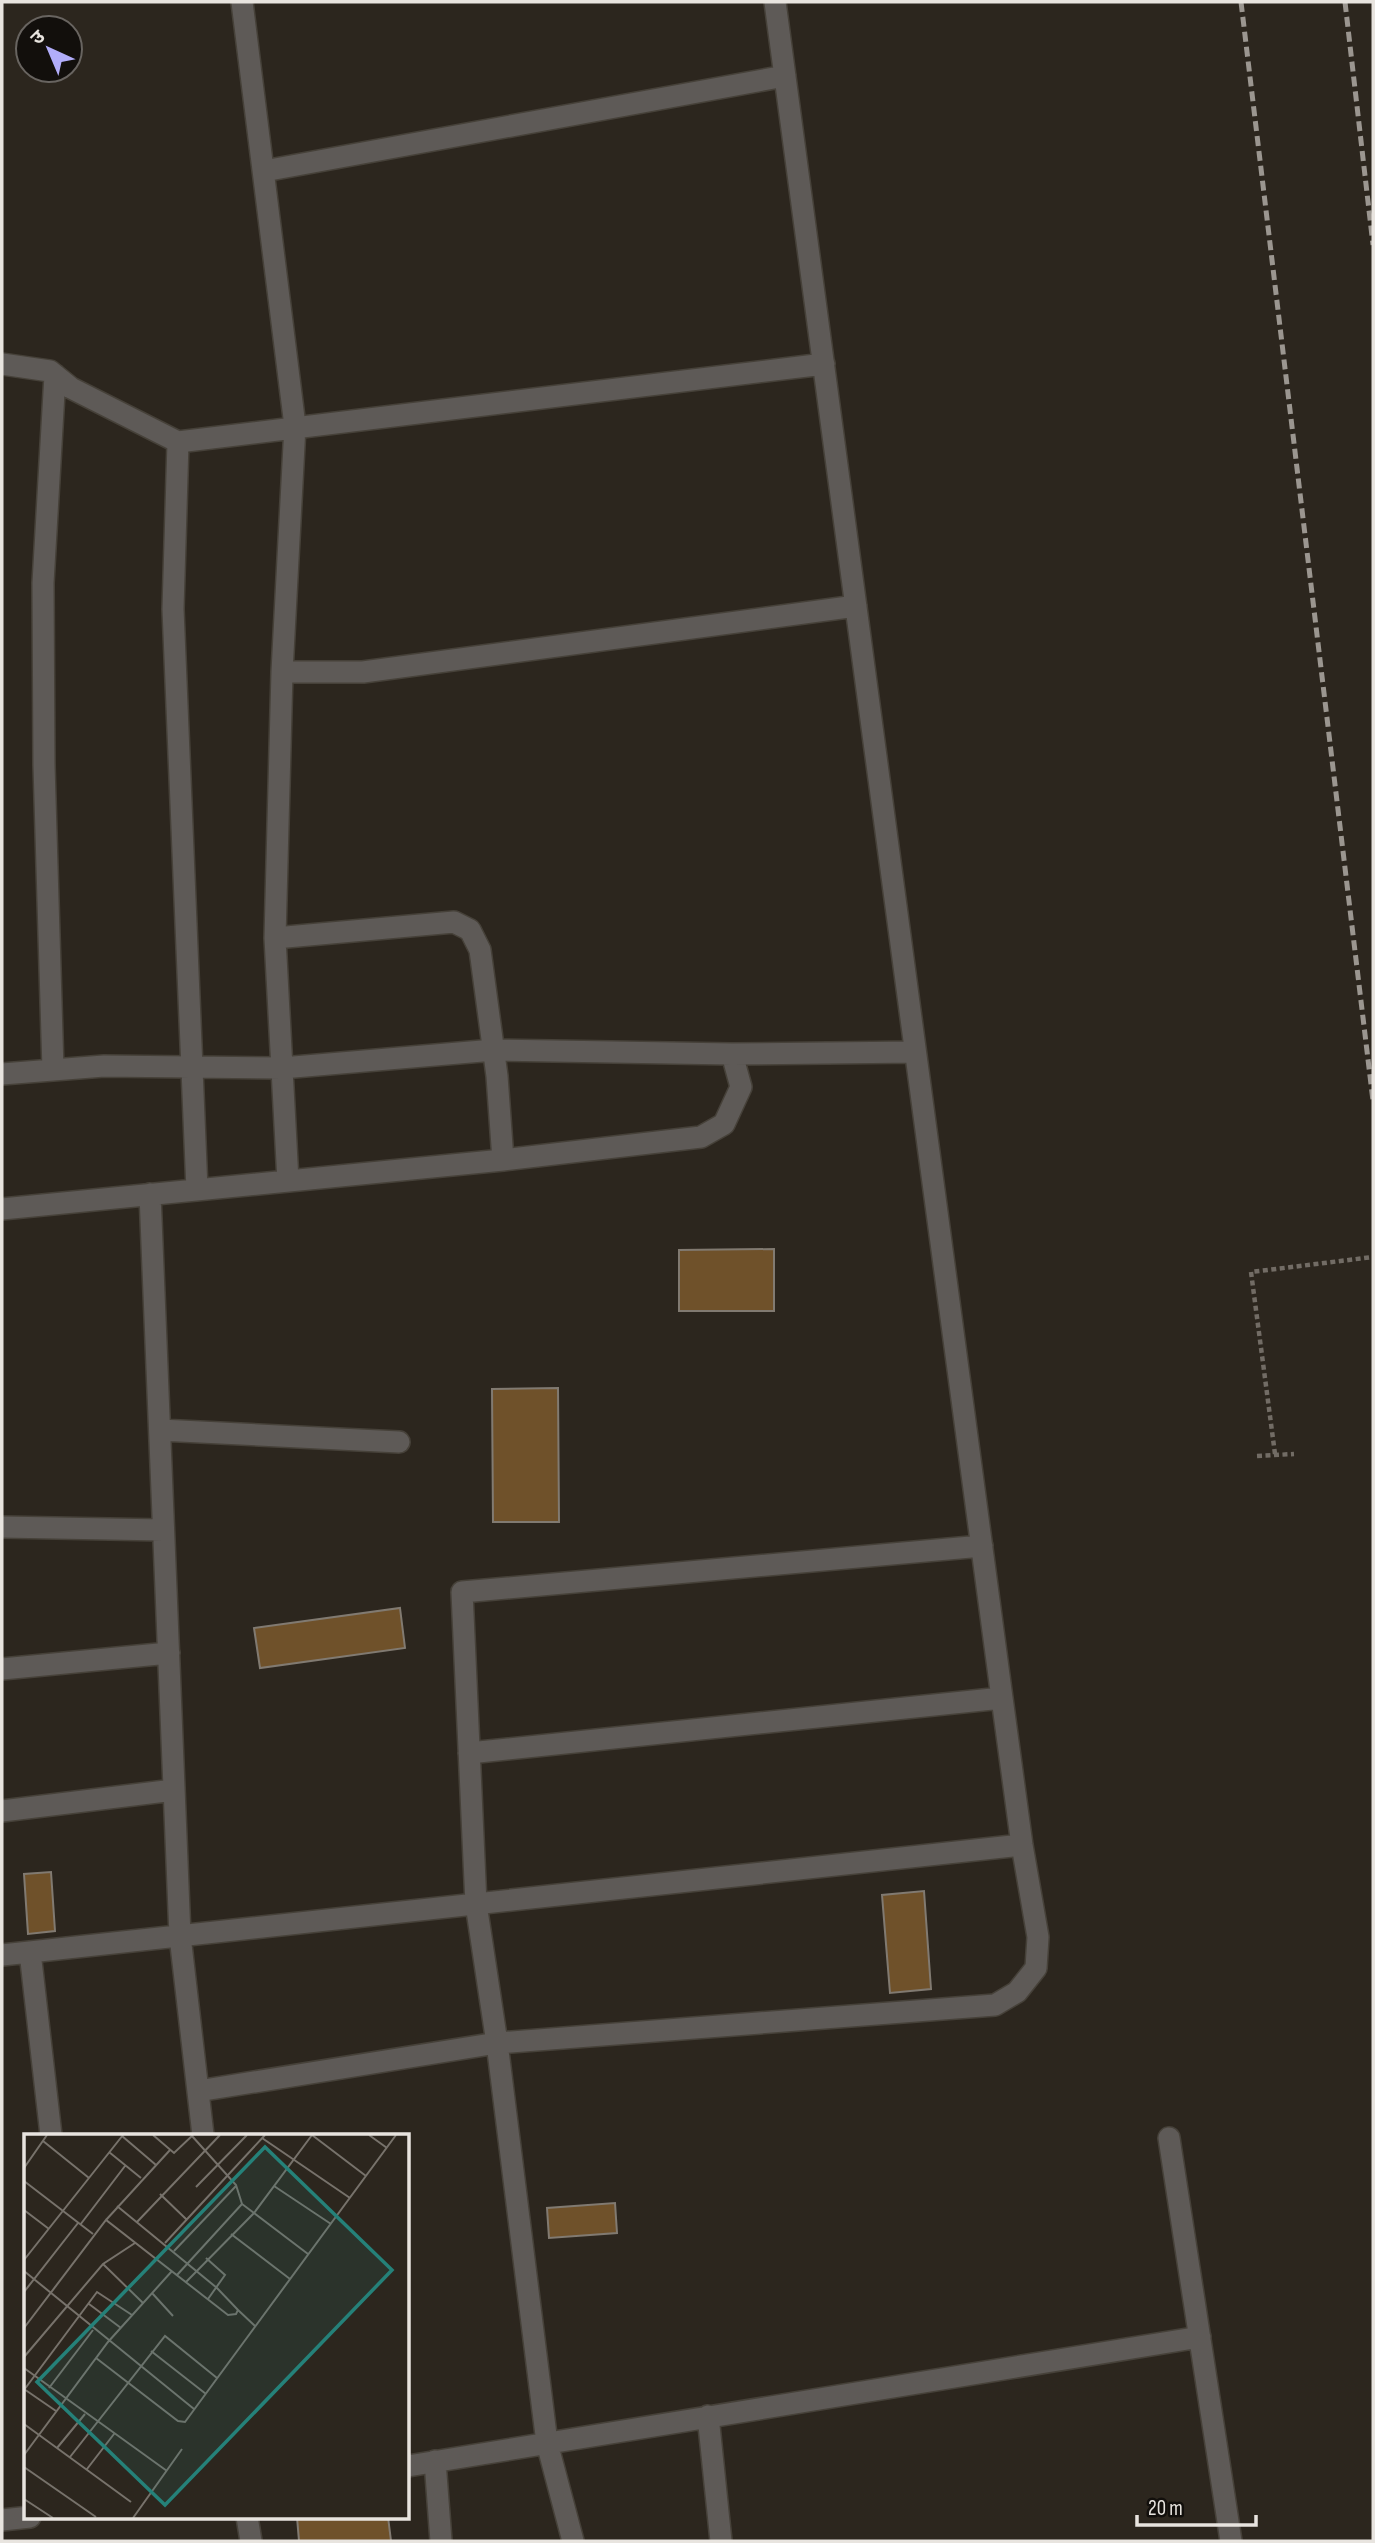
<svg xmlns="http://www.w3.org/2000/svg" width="1375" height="2543" font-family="'Sofia Sans Condensed','Noto Sans Devanagari',sans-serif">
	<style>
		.building { fill: #6f512a; stroke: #817a71; stroke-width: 2 }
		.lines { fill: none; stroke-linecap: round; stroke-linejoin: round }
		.minor-casing { stroke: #464139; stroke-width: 24 }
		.path { stroke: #726c65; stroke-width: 4.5; stroke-dasharray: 5 3.5; stroke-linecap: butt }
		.minor { stroke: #5e5a57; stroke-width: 21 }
		.rail { stroke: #9b9690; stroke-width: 5; stroke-dasharray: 10 5; stroke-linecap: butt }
		.inset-road { fill: none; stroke: #77726b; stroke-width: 2 }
		.view { fill: #258179; fill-opacity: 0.15; stroke: #258179; stroke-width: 3.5 }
		.inset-edge { fill: none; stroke: #e8e4df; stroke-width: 3.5 }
	</style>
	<rect width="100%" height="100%" fill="#2c261e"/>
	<path class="building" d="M774,1249V1311H679V1250Z
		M558,1388L559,1522H493L492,1389Z
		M400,1608L405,1648L260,1668L254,1628Z
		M51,1872L55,1931L28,1934L24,1874Z
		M924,1891L931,1989L890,1993L882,1895Z
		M615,2203L617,2233L549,2238L547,2208Z
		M297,2517H388L391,2541H299Z"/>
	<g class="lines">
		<defs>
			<path id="minor" d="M242,2L295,426L282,672L275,938L288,1181
				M264,171L785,76
				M2,364L50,371L71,388L178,442L824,364
				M178,442L173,609L197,1190
				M282,672H363L856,606
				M275,938L454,922L470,930L480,950L497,1076L503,1160
				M732,1054L915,1052
				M53,1070L44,765L43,583L55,375
				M2,1074L104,1066L282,1068L494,1050L732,1054L741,1087L724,1124L701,1137L503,1160L2,1209
				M150,1194L180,1936L203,2135
				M160,1430L399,1442
				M2,1527L163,1530
				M2,1669L169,1653
				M469,1753L1002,1698
				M2,1811L174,1790
				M30,1952L51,2135
				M2,1955L1022,1845
				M198,2091L497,2043L995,2005L1017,1992L1036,1968L1038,1937L1022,1845L1002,1698L775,2
				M1169,2138L1231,2541
				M708,2416L721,2541
				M435,2461L441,2541
				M408,2466L1200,2337
				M247,2517L251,2541
				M2,2520L30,2517
				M573,2541L547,2443L497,2043L476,1904L462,1592L982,1546"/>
		</defs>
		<use href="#minor" class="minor-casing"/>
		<path class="path" d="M1275,1454L1251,1272L1373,1257
			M1257,1456L1294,1454"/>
		<use href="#minor" class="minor"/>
		<path class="rail" d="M1241,2L1373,1101
			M1345,2L1373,245"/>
	</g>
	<g transform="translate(24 2134)">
		<rect width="385" height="385" fill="#2c261e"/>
		<path class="inset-road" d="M129,1L150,19L169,1M288,1L342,42M345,1L363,14M98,2L132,31M168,2L212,51L218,70L284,120M238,4L326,64M19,7L65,44M85,18L117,44M0,34L23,1M0,47L69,100M250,52L307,90M172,53L223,1M136,60L162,85M0,76L25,95M82,86L146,16M113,88L196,1M56,91L101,32M207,100L266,145M141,109L241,1M150,117L212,52M182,124L201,141L184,165M0,126L99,1M79,130L119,169M0,137L170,275M153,141L218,70M162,148L230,79L288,1M0,158L54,89M128,159L149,182M65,170L97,194M214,176L231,192M0,194L82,86L204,181L212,180L214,176L193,154L93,72M127,217L182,260M0,223L79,130L111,109M72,224L154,287L161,288L372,1M0,234L143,337M25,254L69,196M0,255L32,277M0,256L73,158L108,181M0,290L107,368M33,314L61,280M0,321L84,208L148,137M46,323L141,202L193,244M0,333L72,383M63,335L90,300M0,365L29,384M109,384L158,315"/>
		<path class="view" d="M241,13L368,136L141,371L13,248Z"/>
		<rect width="385" height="385" class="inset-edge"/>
	</g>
	<rect width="1375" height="2543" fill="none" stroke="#e8e4df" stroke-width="7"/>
	<g transform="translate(49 49) rotate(316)"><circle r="33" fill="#120f0c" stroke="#686460" stroke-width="2"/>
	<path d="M0-5L12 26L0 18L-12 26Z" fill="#b1adfa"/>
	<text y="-10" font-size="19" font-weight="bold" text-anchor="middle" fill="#e8e4df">उ</text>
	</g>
	<path d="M1137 2515v10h119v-10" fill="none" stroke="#e8e4df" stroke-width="3.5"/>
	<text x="1148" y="2515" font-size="21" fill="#e8e4df" stroke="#120f0c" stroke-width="5" paint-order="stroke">20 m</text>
</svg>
